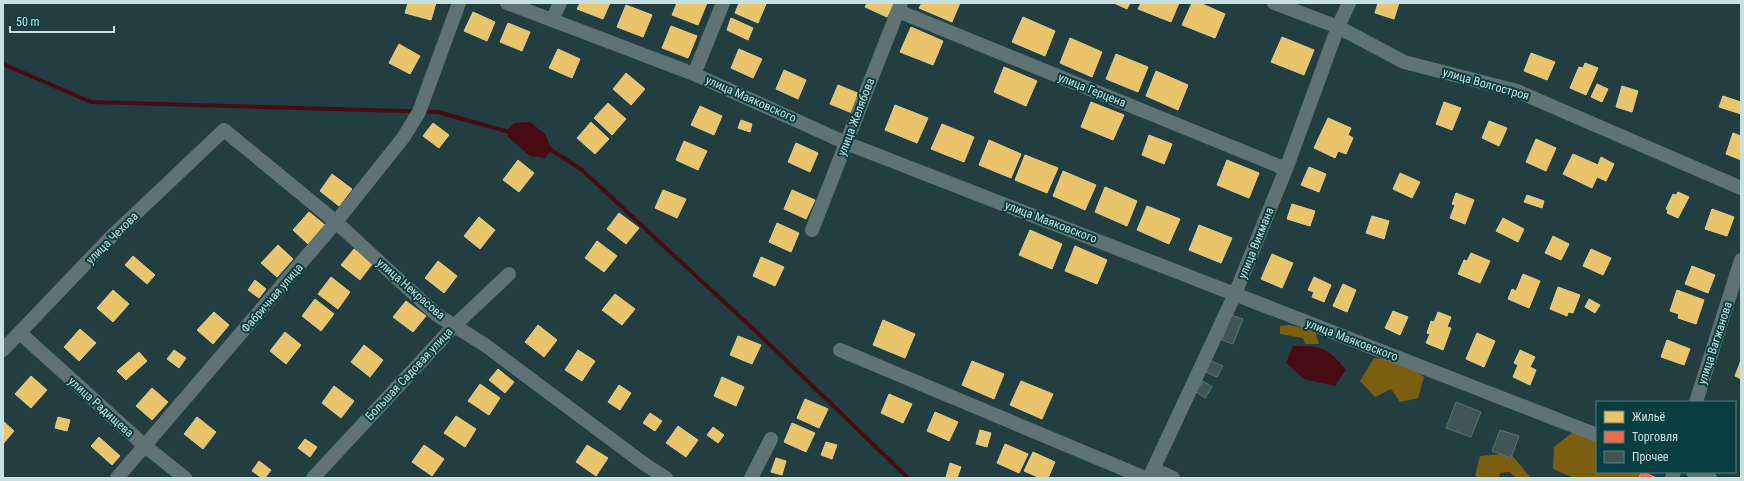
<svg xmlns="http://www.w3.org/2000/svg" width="1744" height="481" font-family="'Roboto Condensed',sans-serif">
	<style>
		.green { fill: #7c5e10 }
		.water { fill: #470c13 }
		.homes { fill: #e9c46a; stroke: #dfcc8e }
		.shops { fill: #e76f51; stroke: #dd917c }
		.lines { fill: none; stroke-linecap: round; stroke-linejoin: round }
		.stream { stroke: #470c13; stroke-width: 4 }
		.building { fill: #415555; stroke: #5d7372 }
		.minor { stroke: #5f7374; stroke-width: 14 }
		.labels { text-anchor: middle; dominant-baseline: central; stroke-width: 4; stroke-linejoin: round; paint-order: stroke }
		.street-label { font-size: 12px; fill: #c7e0e1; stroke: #093e41 }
	</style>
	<rect width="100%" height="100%" fill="#233e40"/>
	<path class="green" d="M1290,325L1315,331L1319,344H1305L1303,338L1280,334V326Z
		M1374,358L1400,361L1424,377L1418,398L1400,402L1391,389L1375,397L1360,381Z
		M1573,432L1597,441V472H1647L1657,478H1574L1553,469L1554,447Z
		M1510,453L1531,478H1517L1509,472L1500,473L1499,478H1481L1475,476L1480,456Z"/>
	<path class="water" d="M530,122L545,134L552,150L545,158L530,156L508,137L507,131L514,123Z
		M1293,346C1322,346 1327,347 1346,370L1335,386L1304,379L1286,363Z"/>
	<path class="homes" d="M408,3H436L431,20L405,13Z
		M580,3H610L603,19L577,9Z
		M677,3H707L698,25L672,15Z
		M739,3L766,4L758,23L735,13Z
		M867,3H894L887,17L865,7Z
		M922,3H960L952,22L919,8Z
		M1114,3H1130L1127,9Z
		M1141,3H1179L1171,22L1138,9Z
		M1192,3H1200L1225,14L1215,38L1182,25Z
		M1378,3H1399L1394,19L1375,13Z
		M626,5L652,15L643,37L617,27Z
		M473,12L495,22L487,41L464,31Z
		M1023,17L1055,31L1045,56L1012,42Z
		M731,18L753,28L748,40L727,30Z
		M508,23L530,32L522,51L500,42Z
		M671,26L697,36L688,58L662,48Z
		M911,27L943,41L933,65L900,52Z
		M1282,37L1314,50L1304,75L1271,62Z
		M1070,38L1102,52L1092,77L1060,63Z
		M399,44L420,56L410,74L389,63Z
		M558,49L580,59L572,78L549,68Z
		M739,49L762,59L753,78L731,68Z
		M1531,53L1555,62L1547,80L1524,71Z
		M1116,54L1148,67L1138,92L1106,79Z
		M1585,63L1598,68L1586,95L1570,88L1579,67L1583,68Z
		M1004,67L1037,81L1026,106L994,92Z
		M784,70L806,80L798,99L776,89Z
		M1156,71L1188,85L1178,110L1146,96Z
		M626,73L645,89L631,105L613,89Z
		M1597,84L1608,89L1602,102L1591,97Z
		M838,85L860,94L852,113L830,104Z
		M1622,86L1638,91L1632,112L1616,107Z
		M1723,96L1741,102V114L1719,107Z
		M1091,102L1124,115L1113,140L1081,127Z
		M1444,102L1461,108L1452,130L1436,124Z
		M608,103L626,119L612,135L594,118Z
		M895,105L928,118L917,143L885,130Z
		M700,106L722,116L714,135L691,125Z
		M1328,118L1351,128L1348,135L1353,138L1346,154L1338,151L1335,158L1314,148Z
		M741,120L752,124L750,132L738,128Z
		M1489,121L1507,128L1499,146L1482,138Z
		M591,122L609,139L595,154L577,138Z
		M433,123L449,135L439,148L423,136Z
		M942,124L974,137L964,162L931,149Z
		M1733,133L1741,136V160L1726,154Z
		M1149,135L1172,144L1164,164L1142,155Z
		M1536,139L1556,148L1546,171L1526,162Z
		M989,140L1021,154L1011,178L979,165Z
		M684,141L707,151L698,170L676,160Z
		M796,143L818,153L810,172L788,162Z
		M1573,154L1598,165L1601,157L1614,164L1606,181L1597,177L1592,188L1563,174Z
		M1025,155L1058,168L1047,193L1015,180Z
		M518,160L534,173L519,192L503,180Z
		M1227,160L1259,173L1249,198L1217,185Z
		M1309,167L1326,174L1319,192L1301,185Z
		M1063,171L1096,185L1085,210L1053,196Z
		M1400,173L1420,182L1412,198L1393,189Z
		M332,174L352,189L339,206L320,191Z
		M1105,187L1137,201L1127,226L1095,212Z
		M663,190L686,199L677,218L655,208Z
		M792,190L815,200L806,219L784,209Z
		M1678,192L1689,197L1678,218L1667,213L1668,210L1666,209L1673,194L1676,195Z
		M1456,193L1474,200L1465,224L1450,218L1455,205L1452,204Z
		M1527,195L1544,201L1542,208L1524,202Z
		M1292,204L1315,211L1310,226L1287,219Z
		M1147,206L1180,219L1169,244L1137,230Z
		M1712,209L1734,217L1727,236L1705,229Z
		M309,212L325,225L308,244L293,230Z
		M619,213L639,228L626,244L607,229Z
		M1372,216L1389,221L1384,239L1366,233Z
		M479,217L495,230L480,249L464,236Z
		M1503,218L1524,229L1518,242L1496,231Z
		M777,223L799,233L791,252L769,242Z
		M1199,225L1232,238L1221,263L1189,250Z
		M1030,230L1062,244L1052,269L1019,255Z
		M1553,236L1569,244L1561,260L1545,253Z
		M597,241L617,256L604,272L585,258Z
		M278,245L293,259L277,277L261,263Z
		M1075,246L1107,260L1097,284L1065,271Z
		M354,249L373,263L360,280L341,265Z
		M1591,249L1611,258L1603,275L1583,266Z
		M1471,253L1490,261L1480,283L1458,274L1464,260L1467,261Z
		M1272,254L1293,263L1282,288L1261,279Z
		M133,256L155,275L147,284L125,265Z
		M761,257L784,267L775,286L753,276Z
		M438,261L457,276L444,293L425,278Z
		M1692,266L1715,275L1708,293L1685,284Z
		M1523,274L1540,281L1529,308L1508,299L1512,289L1516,291Z
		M331,277L350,292L338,309L318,294Z
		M1314,277L1331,285L1324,302L1312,297L1314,292L1308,290Z
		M255,280L266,289L259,298L248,290Z
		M1343,284L1356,290L1347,312L1333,306Z
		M1558,287L1580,295L1573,313L1568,312L1567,316L1550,309Z
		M113,290L129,304L113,322L97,308Z
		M1677,290L1704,300L1696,324L1678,318L1679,314L1670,311Z
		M615,294L635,309L622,325L602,310Z
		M315,299L334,314L321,331L302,316Z
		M1589,299L1600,305L1595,313L1585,307Z
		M406,301L426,316L413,332L393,317Z
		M1393,311L1408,317L1400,335L1385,328Z
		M214,312L229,325L213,344L197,330Z
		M1438,312L1451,317L1447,327L1451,328L1443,350L1426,343L1430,334L1427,333L1431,321L1434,322Z
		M883,320L915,334L905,358L873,345Z
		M538,325L557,340L544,357L525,342Z
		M80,329L96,343L79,361L64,347Z
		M285,332L301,345L286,364L270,351Z
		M1477,333L1495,341L1484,367L1466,359Z
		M738,336L761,345L752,364L730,355Z
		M1667,340L1690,349L1684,365L1661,357Z
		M364,345L383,360L370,377L351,362Z
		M174,350L186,358L179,368L167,359Z
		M578,350L595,361L582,381L565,370Z
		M1520,350L1535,357L1530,367L1536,370L1530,385L1513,377L1518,365L1514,363Z
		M139,352L147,361L126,380L117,371Z
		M1741,360V379L1735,376Z
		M972,361L1004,374L994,399L962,385Z
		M498,369L514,382L505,393L489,380Z
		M31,376L47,390L31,408L15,394Z
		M722,377L744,387L736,406L714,396Z
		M1021,381L1053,394L1042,419L1010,405Z
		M480,384L500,398L489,415L468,401Z
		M619,385L631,393L620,410L608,402Z
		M334,386L354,401L341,418L322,403Z
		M152,388L168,402L152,420L136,406Z
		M889,394L912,404L903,423L881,413Z
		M805,399L828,409L819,428L797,418Z
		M935,412L958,422L949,441L927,431Z
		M650,413L662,421L655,431L643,423Z
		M456,416L476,429L465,447L444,433Z
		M58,417L70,420L67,431L55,428Z
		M197,417L216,432L203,449L184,434Z
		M3,421L14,431L3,444Z
		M792,423L815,433L806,452L784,442Z
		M678,426L698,440L686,457L666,443Z
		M713,427L724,435L718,443L707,435Z
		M980,430L991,433L987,447L976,444Z
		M99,437L120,456L112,465L91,446Z
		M305,439L317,447L310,457L298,448Z
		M826,442L837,445L832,459L821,455Z
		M1005,444L1028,454L1019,473L997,463Z
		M424,445L444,459L432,476L412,462Z
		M587,445L608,458L596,476L576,462Z
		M1033,452L1055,462L1048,478H1040L1024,471Z
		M776,458L786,461L782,475L771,472Z
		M259,461L271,470L265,478H262L252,471Z
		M950,463L961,467L957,478L946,477Z"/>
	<path class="shops" d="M1641,472L1655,477L1654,478H1639Z"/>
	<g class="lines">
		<path class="stream" d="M3,64L91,102L438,112L512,133
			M548,148L582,170L765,340L908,478"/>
	</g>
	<path class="building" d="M1231,315L1243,319L1233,344L1222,340Z
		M1211,361L1223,366L1217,377L1206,372Z
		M1203,381L1212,387L1205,398L1196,392Z
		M1456,402L1481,412L1471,437L1446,428Z
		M1500,430L1519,436L1511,458L1492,451Z"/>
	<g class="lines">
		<path class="minor" d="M507,3L694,74L846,143L1597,435
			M1274,3L1338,27L1404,62L1517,91L1741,188
			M898,11L1286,169
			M552,20L560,3
			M694,74L723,3
			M812,230L901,3
			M20,333L145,446L185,478
			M3,350L111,237L224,130L336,222L437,315L485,345L643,463L666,478
			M840,350L1145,478
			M1696,402L1741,260
			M1153,469L1173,478
			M1693,472L1710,478
			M117,478L336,222L403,138L419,112L459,3
			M313,478L454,326L509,274
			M751,478L771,439
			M1149,478L1235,294L1286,169L1338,27L1349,3
			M1672,478L1674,472"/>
	</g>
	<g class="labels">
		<g class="street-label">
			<text transform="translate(1486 84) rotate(16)">улица Волгостроя</text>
			<text transform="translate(1092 90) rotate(22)">улица Герцена</text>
			<text transform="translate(751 99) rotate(24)">улица Маяковского</text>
			<text transform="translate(856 117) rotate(-69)">улица Желябова</text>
			<text transform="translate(1051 222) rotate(21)">улица Маяковского</text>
			<text transform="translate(112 238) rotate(-45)">улица Чехова</text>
			<text transform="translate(1256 243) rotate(-68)">улица Викмана</text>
			<text transform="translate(411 289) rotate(41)">улица Некрасова</text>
			<text transform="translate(272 298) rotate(-49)">Фабричная улица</text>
			<text transform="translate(1352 340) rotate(21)">улица Маяковского</text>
			<text transform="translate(1715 343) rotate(-72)">улица Вагжанова</text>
			<text transform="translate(409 374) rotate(-47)">Большая Садовая улица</text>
			<text transform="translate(101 407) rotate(42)">улица Радищева</text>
		</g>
	</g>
	<rect width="1744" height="481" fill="none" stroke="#c7e0e1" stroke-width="8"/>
	<rect x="1596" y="401" width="140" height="72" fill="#093e41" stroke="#557f81"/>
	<rect x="1604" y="411" width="20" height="12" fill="#e9c46a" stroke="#557f81"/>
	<text x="1632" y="421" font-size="12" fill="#c7e0e1">Жильё</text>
	<rect x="1604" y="431" width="20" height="12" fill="#e76f51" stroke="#557f81"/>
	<text x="1632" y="441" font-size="12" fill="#c7e0e1">Торговля</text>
	<rect x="1604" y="451" width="20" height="12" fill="#415555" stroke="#557f81"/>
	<text x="1632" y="461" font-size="12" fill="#c7e0e1">Прочее</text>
	<path d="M10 26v6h104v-6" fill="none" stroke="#c7e0e1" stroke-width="2"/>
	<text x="16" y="26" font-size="12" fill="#c7e0e1" stroke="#093e41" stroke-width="3" paint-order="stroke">50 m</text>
</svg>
